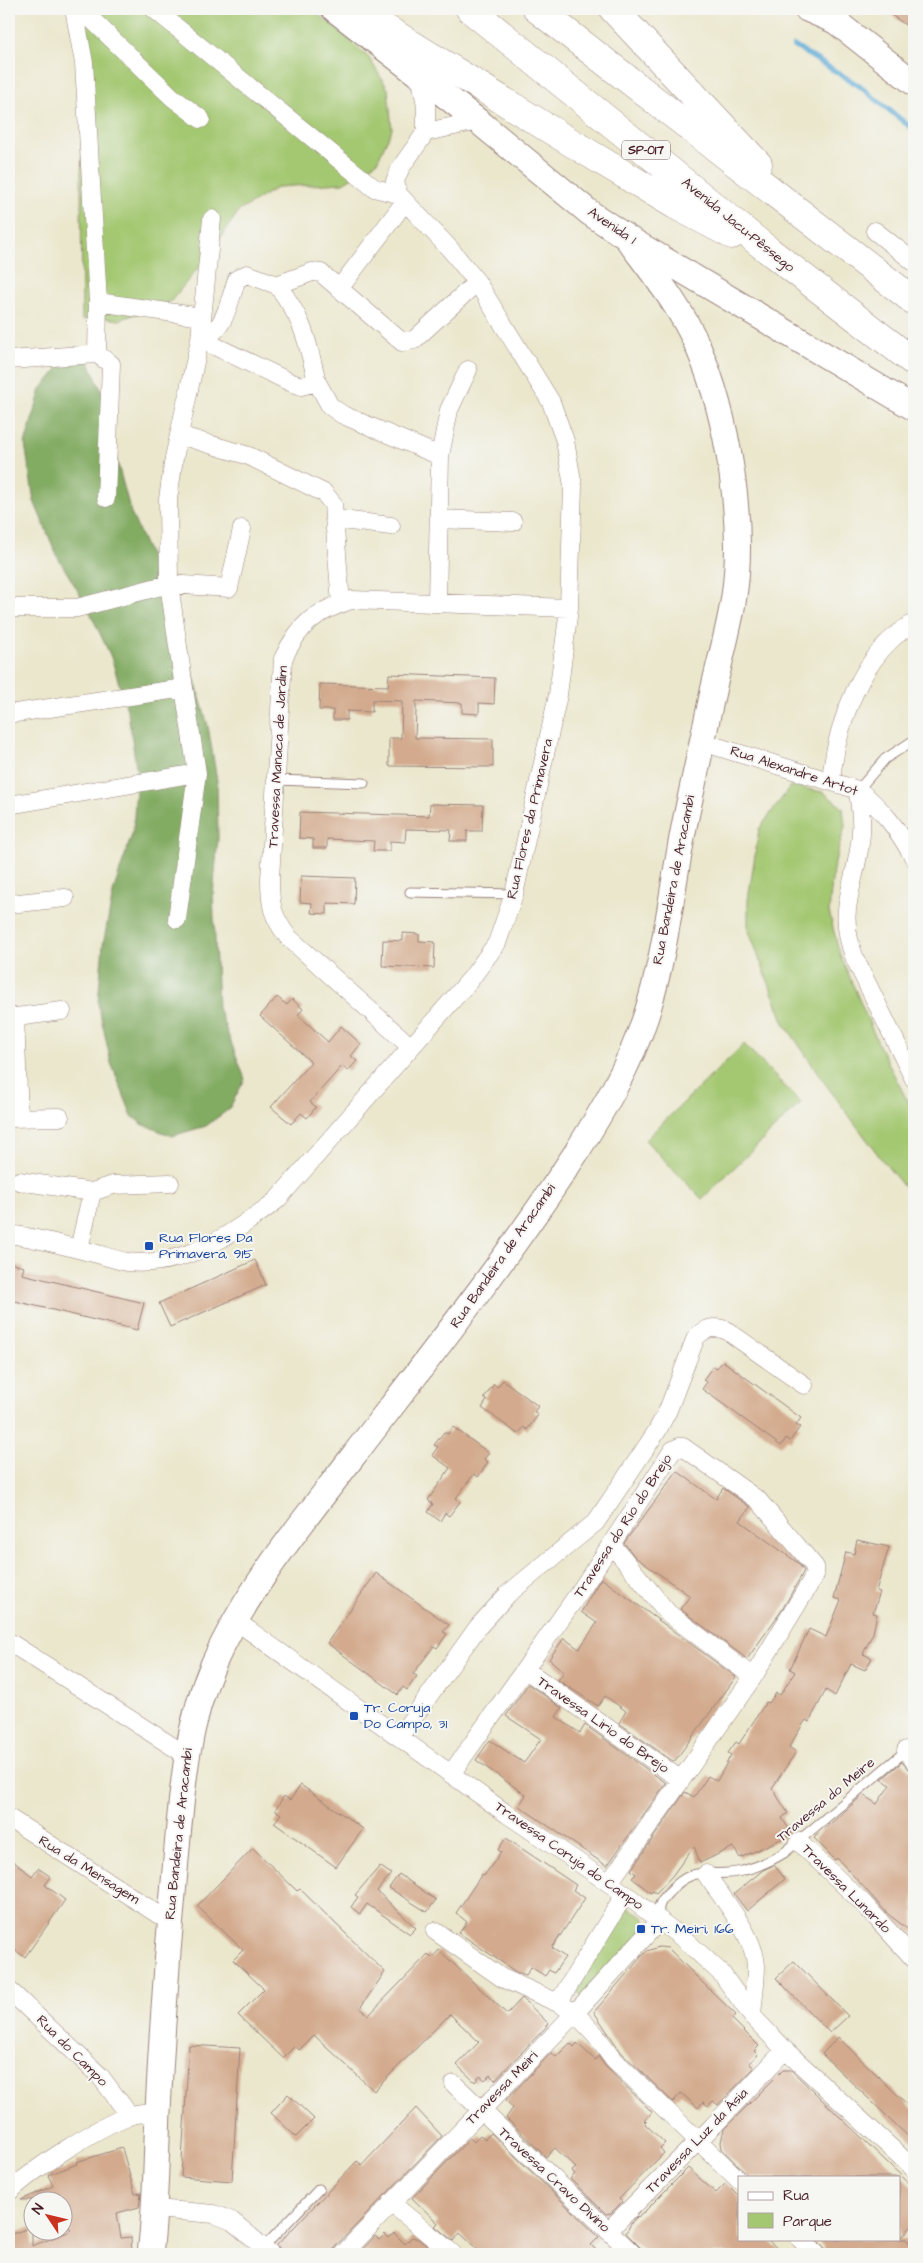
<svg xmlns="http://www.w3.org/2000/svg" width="923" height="2263" font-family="'Architects Daughter',sans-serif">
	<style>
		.green { fill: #a4c872; stroke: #77744e }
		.forest { fill: #83ac64; stroke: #666648 }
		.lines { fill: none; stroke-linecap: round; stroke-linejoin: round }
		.stream { stroke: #5daad6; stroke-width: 5 }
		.building { fill: #d3aa8d }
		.lane-casing { stroke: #9a837c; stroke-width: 11 }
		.street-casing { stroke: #9a837c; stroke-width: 19 }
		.secondary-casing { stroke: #9a837c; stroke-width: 27 }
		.highway-casing { stroke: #9a837c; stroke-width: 29 }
		.lane { stroke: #fff; stroke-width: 9 }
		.street { stroke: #fff; stroke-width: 18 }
		.secondary { stroke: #fff; stroke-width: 25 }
		.highway { stroke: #fff; stroke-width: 28 }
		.transit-dot { fill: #1a4fb4; stroke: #f6f6f2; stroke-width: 2 }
		.labels { text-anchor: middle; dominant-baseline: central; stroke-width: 4; stroke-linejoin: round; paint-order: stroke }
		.shield { fill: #f6f6f2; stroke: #7e6067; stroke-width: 1 }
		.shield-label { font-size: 12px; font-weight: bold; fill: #4a1f2b }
		.street-label { font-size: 14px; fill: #4a1f2b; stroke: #f6f6f2 }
		.transit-label { font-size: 14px; fill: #164399; stroke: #f6f6f2; text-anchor: start }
	</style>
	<rect width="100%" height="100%" fill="#f6f6f2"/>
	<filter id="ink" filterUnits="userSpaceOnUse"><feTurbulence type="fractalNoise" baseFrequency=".02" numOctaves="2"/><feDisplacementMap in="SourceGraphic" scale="10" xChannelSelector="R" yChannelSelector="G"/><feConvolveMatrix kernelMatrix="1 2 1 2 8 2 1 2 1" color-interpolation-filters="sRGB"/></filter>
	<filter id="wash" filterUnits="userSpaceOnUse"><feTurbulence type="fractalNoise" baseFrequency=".0096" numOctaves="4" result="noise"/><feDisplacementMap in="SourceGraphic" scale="20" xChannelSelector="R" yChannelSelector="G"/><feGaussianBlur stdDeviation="1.12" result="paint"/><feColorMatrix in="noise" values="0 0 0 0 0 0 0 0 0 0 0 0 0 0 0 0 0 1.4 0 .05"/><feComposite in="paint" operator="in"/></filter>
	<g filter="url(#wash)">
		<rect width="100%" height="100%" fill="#ebe7cd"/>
		<path class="green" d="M74,9H311L340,31L369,58L388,89L392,129L377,162L343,183L278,187L239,211L207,257L171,301L119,320L98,317L82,320L81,174L84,115Z
			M791,786L823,792L843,808L845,826L833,869L829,912L840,955L878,1043L914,1114V1199L882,1160L824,1082L784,1023L748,929V900L759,829Z
			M744,1044L801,1103L702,1199L645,1140Z
			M626,1905L644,1918L647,1925L585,1999L573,1987Z"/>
		<path class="forest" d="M85,353L105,399L116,457L131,513L177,617L208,726L217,781L218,838L213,895L218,1008L245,1079L229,1109L206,1126L172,1136L142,1124L132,1116L111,1063L98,1003L103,945L114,889L133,831L137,773L128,713L111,657L87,606L57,556L34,501L25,444L41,389L70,355Z"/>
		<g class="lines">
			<path class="stream" d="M794,46L858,85L914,130"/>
		</g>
		<g id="blocks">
			<path class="building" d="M883,9H914V31Z
				M389,674L495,678L494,704L479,703V714L462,713V703L416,701V711L415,738L493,739V767L389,766V738H401L402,701L372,700V712L347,711V720H333V710H319L320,684L388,686Z
				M430,804L483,805L482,831H467V841H450L451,830L406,829L405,842L390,841V851H373L374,841L327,839V848H313V839L299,838L300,812L429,816Z
				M301,876L355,878L354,904L327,903V914L311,913L312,903L300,902Z
				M403,933L419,934V941L435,942L434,968L382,966L383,940L403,941Z
				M277,997L287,1005L292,999L303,1009L298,1015L328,1042L341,1026L361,1044L351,1056L357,1061L348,1071L342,1066L310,1102L316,1107L307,1118L301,1113L291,1124L271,1107L311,1062L260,1016Z
				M255,1260L266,1285L170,1327L159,1303Z
				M10,1263L24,1267L22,1274L144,1303L137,1330L15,1301L14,1306H9Z
				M723,1361L801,1418L796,1425L800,1427L790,1441L786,1438L781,1446L702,1389L707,1382L703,1380L713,1366L717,1368Z
				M503,1380L538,1406L534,1412L538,1415L527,1430L524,1427L518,1434L482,1408L487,1400L484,1398L494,1384L497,1387Z
				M453,1427L489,1453L484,1459L488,1462L478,1477L474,1474L456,1498L460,1502L449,1516L445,1513L440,1521L428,1512L433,1504L428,1500L450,1468L432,1455L438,1447L434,1445L444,1432L448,1434Z
				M677,1471L716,1499L723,1488L750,1507L740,1521L798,1563L804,1571L782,1610L747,1659L680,1609L690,1596L635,1557L624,1543Z
				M857,1540L889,1547L876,1591L880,1592L873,1613L877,1614L873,1633L863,1654L872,1658L865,1670L851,1664L835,1696L826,1690L809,1722L806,1720L803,1724L789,1747L796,1752L772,1788L788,1813L782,1818L792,1834L740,1858L733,1847L700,1863L694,1846L672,1876L656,1893L653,1891L651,1893L632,1878L636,1874L631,1870L685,1792L694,1797L708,1776L717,1781L731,1755L728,1753L736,1742L739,1744L766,1702L769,1703L776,1693L780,1695L795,1672L790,1669L809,1629L826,1637L841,1600L834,1598L846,1552L854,1554Z
				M376,1573L449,1625L443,1632L447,1634L437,1648L434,1646L413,1674L417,1676L407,1690L403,1687L398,1695L327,1643Z
				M601,1578L736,1677L674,1762L619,1723L626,1711L605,1696L598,1706L558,1680L564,1672L549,1659L564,1638L579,1649L597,1623L581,1612Z
				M528,1684L562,1708L556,1717L580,1733L585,1725L666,1783L607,1866L519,1806L526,1795L476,1760L490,1740L524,1763L541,1739L506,1716Z
				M902,1762L909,1770L914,1772V1934L888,1914L837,1858L835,1860L814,1838L863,1795L877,1804L890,1785L882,1779Z
				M301,1785L363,1829L336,1867L274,1823L281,1814L275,1810L284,1796L290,1800Z
				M506,1838L576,1885L573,1890L585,1898L552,1948L565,1957L554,1973L549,1970L545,1976L531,1967L526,1975L516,1972L459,1933L467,1922L456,1913L482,1874L484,1876L501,1852L498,1850Z
				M253,1848L297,1891L300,1889L385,1972L360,2008L369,2015L428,1954L432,1958L439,1950L507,2014L522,1998L549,2024L495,2080L490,2075L485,2080L480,2076L475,2082L457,2065L479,2042L450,2014L374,2091L314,2035L299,2050L295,2046L283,2058L238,2015L264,1989L233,1960L243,1950L197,1906Z
				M9,1858L32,1876L38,1868L51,1877L45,1885L65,1900L25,1957L9,1946Z
				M774,1865L785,1879L747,1911L734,1894L763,1870Z
				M380,1866L391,1874L377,1891L416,1928L410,1934L367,1904L360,1914L351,1907L358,1897L355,1895Z
				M399,1874L436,1900L427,1912L389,1888Z
				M659,1947L668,1948L704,1984L736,2015L732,2019L759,2046L754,2051L758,2055L749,2063L754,2068L718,2105L713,2101L708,2106L703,2102L698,2108L681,2093L673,2102L621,2052L594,2012L642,1956L647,1951Z
				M794,1961L848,2016L830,2033L776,1978Z
				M838,2037L914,2111V2142L822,2054Z
				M570,2043L574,2047L577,2043L595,2060L598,2056L606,2067L652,2112L644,2121L647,2122L645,2124L665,2143L660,2148L664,2153L619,2199L622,2202L611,2213L606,2214L570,2179L575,2174L572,2171L576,2168L555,2148L546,2157L506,2118L513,2108L506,2100L551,2053L556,2057Z
				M189,2045L240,2048L232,2181L181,2177Z
				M783,2070H791L914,2188V2224L899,2239H906L914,2248V2254H826L824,2247L816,2239H899V2177H749L722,2149L721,2142L724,2129Z
				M288,2094L314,2119L296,2137L271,2113Z
				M416,2108L442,2136L335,2247L333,2254H283L277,2245L357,2161L362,2165Z
				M491,2133L599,2237L591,2245L600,2254H482L460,2233L453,2241L435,2226L438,2223L412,2198L470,2138L474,2142L480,2135L485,2139Z
				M122,2148L135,2194L141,2193L139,2207L117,2213L121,2238L131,2237L132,2254H9V2235L32,2227V2246L71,2231L62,2211V2200H21L53,2186L48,2175L77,2164L76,2162Z
				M688,2168L716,2193L726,2183L739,2196V2239H767L783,2254H647L626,2233L632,2222L637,2217L638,2218Z
				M394,2233L405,2244L412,2237L418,2239L437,2254H358L375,2236L379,2240L385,2234L389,2238Z"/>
		</g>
	</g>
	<g filter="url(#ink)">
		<use href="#blocks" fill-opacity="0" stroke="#9a837c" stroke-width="1"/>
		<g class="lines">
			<defs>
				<path id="lane" d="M276,780L364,783
					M858,790L885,759L914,740
					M410,892L514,894
					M660,1920C657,1907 659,1903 668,1893C695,1862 708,1879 742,1871C757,1867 771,1861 784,1853L914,1744
					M264,2247L319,2189"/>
				<path id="street" d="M74,9L84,63L98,302L97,354
					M81,9L172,97L201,119
					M154,9L374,188L398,194
					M426,132L478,121
					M212,219L200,339C225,333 229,301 237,279L247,274L277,285L312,272L321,273L402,342L414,340L477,282
					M875,231L914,262
					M339,289L404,203
					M98,302L202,317
					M9,360L97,354L111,364L106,498
					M317,382L330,406L343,415L440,456
					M179,435L249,456L324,493L333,504L341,604
					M334,519L391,526
					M439,519L513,522
					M242,529L229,588L169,584L168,499L174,458L200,339L292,383L301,386L317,382C307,340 304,320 277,285
					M437,603L440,456L449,410L468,370
					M9,608H77L169,584L184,688
					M9,714L184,688L197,773L177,919
					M702,742L858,790C883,809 899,831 914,858
					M831,781C836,725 862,651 914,623
					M858,790C860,808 863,825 860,843C854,891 836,909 855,959L914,1079
					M9,805L197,773
					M9,904L65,898
					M15,1017L19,1118
					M9,1018L62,1011
					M411,1047L288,937C272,916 270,905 270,879L283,659C299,624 315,612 351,600L569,608
					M9,1118L60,1117
					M19,1181L92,1192L79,1249
					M92,1192L113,1185L170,1183
					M9,1234C38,1238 66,1246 94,1253C105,1256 116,1260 127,1262C185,1268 233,1234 277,1200L470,980L497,943L514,894L558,695L569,608L573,486L565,441L551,402L477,282L450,249L398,194L395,181L401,167L426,132V105L420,75
					M612,1545L668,1613L753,1677
					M236,1621L507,1814L625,1894L685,1940L722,1974L752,2016L785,2050L914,2169
					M9,1642L186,1755
					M526,1670L681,1780
					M400,1736L478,1627L508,1594L596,1522L657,1431L668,1410L696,1337C706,1328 712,1326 726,1330L804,1385
					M906,1750L914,1761
					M451,1774L581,1590L673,1450L679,1447H683L758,1500L815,1567V1575L753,1677L609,1883
					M9,1818L170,1922
					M799,1842L864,1904L914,1959
					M706,1874C722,1898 755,1936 756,1966C756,1982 753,2000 752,2016
					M435,1931L502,1978L558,2003L575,2013L595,2034L613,2059L739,2180
					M9,1990L100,2076L130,2116
					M558,2003L625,1894
					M454,2084L633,2254
					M9,2192C36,2167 94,2129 128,2116C137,2113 149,2113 158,2111
					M391,2203L453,2254
					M156,2209L214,2214L232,2221L271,2254
					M608,2231L713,2126L785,2050
					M800,2239L816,2254
					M343,2254L575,2013L660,1920"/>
				<path id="secondary" d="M334,9L478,121L590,213L626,237L914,408
					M807,9L835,21L914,83
					M150,2254C156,2207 156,2159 158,2111C162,2027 168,1943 176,1859C182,1792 186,1727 213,1665C247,1588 303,1522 354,1455C430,1356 508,1258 576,1153C603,1110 630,1065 646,1016C666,953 672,886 685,822C695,775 705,728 715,682C722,653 730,624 734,596C745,522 728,416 698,347C681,307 652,272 626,237"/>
				<path id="highway" d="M354,9L572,143L675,205L732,235
					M470,9L768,250L914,362
					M537,9L914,301
					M613,9L758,164"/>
			</defs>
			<use href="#lane" class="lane-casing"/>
			<use href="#street" class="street-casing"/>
			<use href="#secondary" class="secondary-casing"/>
			<use href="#highway" class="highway-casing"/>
			<use href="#lane" class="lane"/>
			<use href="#street" class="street"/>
			<use href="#secondary" class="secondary"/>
			<use href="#highway" class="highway"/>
		</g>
	</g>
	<g class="transit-dot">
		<rect x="144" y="1241" width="10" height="10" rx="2.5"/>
		<rect x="349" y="1711" width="10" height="10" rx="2.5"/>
		<rect x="636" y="1924" width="10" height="10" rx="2.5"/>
	</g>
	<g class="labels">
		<rect class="shield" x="622" y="140.5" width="48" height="19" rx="4"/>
		<g class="shield-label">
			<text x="646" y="150">SP-017</text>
		</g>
		<g class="street-label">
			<text transform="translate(738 225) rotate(39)">Avenida Jacu-Pêssego</text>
			<text transform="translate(612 226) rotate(34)">Avenida 1</text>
			<text transform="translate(278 757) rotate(-87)">Travessa Manaca de Jardim</text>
			<text transform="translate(794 771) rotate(18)">Rua Alexandre Artot</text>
			<text transform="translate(530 819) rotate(-77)">Rua Flores da Primavera</text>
			<text transform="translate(674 880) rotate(-79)">Rua Bandeira de Aracambi</text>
			<text transform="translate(503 1256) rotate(-55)">Rua Bandeira de Aracambi</text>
			<text transform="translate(623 1526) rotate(-57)">Travessa do Rio do Brejo</text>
			<text transform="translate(603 1725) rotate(35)">Travessa Lirio do Brejo</text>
			<text transform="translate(826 1800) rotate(-40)">Travessa do Meire</text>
			<text transform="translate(179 1834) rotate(-84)">Rua Bandeira de Aracambi</text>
			<text transform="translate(569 1856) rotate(35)">Travessa Coruja do Campo</text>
			<text transform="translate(89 1870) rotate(32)">Rua da Mensagem</text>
			<text transform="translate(846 1889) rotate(45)">Travessa Lunardo</text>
			<text transform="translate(72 2051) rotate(45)">Rua do Campo</text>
			<text transform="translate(502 2088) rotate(-46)">Travessa Meiri</text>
			<text transform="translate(697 2141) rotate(-46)">Travessa Luz da Ásia</text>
			<text transform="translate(554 2180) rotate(43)">Travessa Cravo Divino</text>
		</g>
		<g class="transit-label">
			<text x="159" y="1238">Rua Flores Da<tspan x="159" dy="16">Primavera, 915</tspan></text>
			<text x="364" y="1708">Tr. Coruja<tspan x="364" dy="16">Do Campo, 31</tspan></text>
			<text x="651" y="1929">Tr. Meiri, 166</text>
		</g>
	</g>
	<rect width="923" height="2263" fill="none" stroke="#f6f6f2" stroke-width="30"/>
	<rect x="738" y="2176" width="162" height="65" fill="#f6f6f2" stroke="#b1a0a2"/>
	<rect x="748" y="2192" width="25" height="8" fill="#ffffff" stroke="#b1a0a2"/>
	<text x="783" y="2200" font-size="15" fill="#4a1f2b">Rua</text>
	<rect x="748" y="2213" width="25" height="15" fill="#a4c872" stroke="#b1a0a2"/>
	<text x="783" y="2226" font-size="15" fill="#4a1f2b">Parque</text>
	<g transform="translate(48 2216) rotate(305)"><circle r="24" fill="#f6f6f2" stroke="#b1a0a2"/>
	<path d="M0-4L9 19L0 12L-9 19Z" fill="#c8321e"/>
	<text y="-8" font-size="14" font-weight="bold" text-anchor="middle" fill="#4a1f2b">N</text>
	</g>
</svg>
